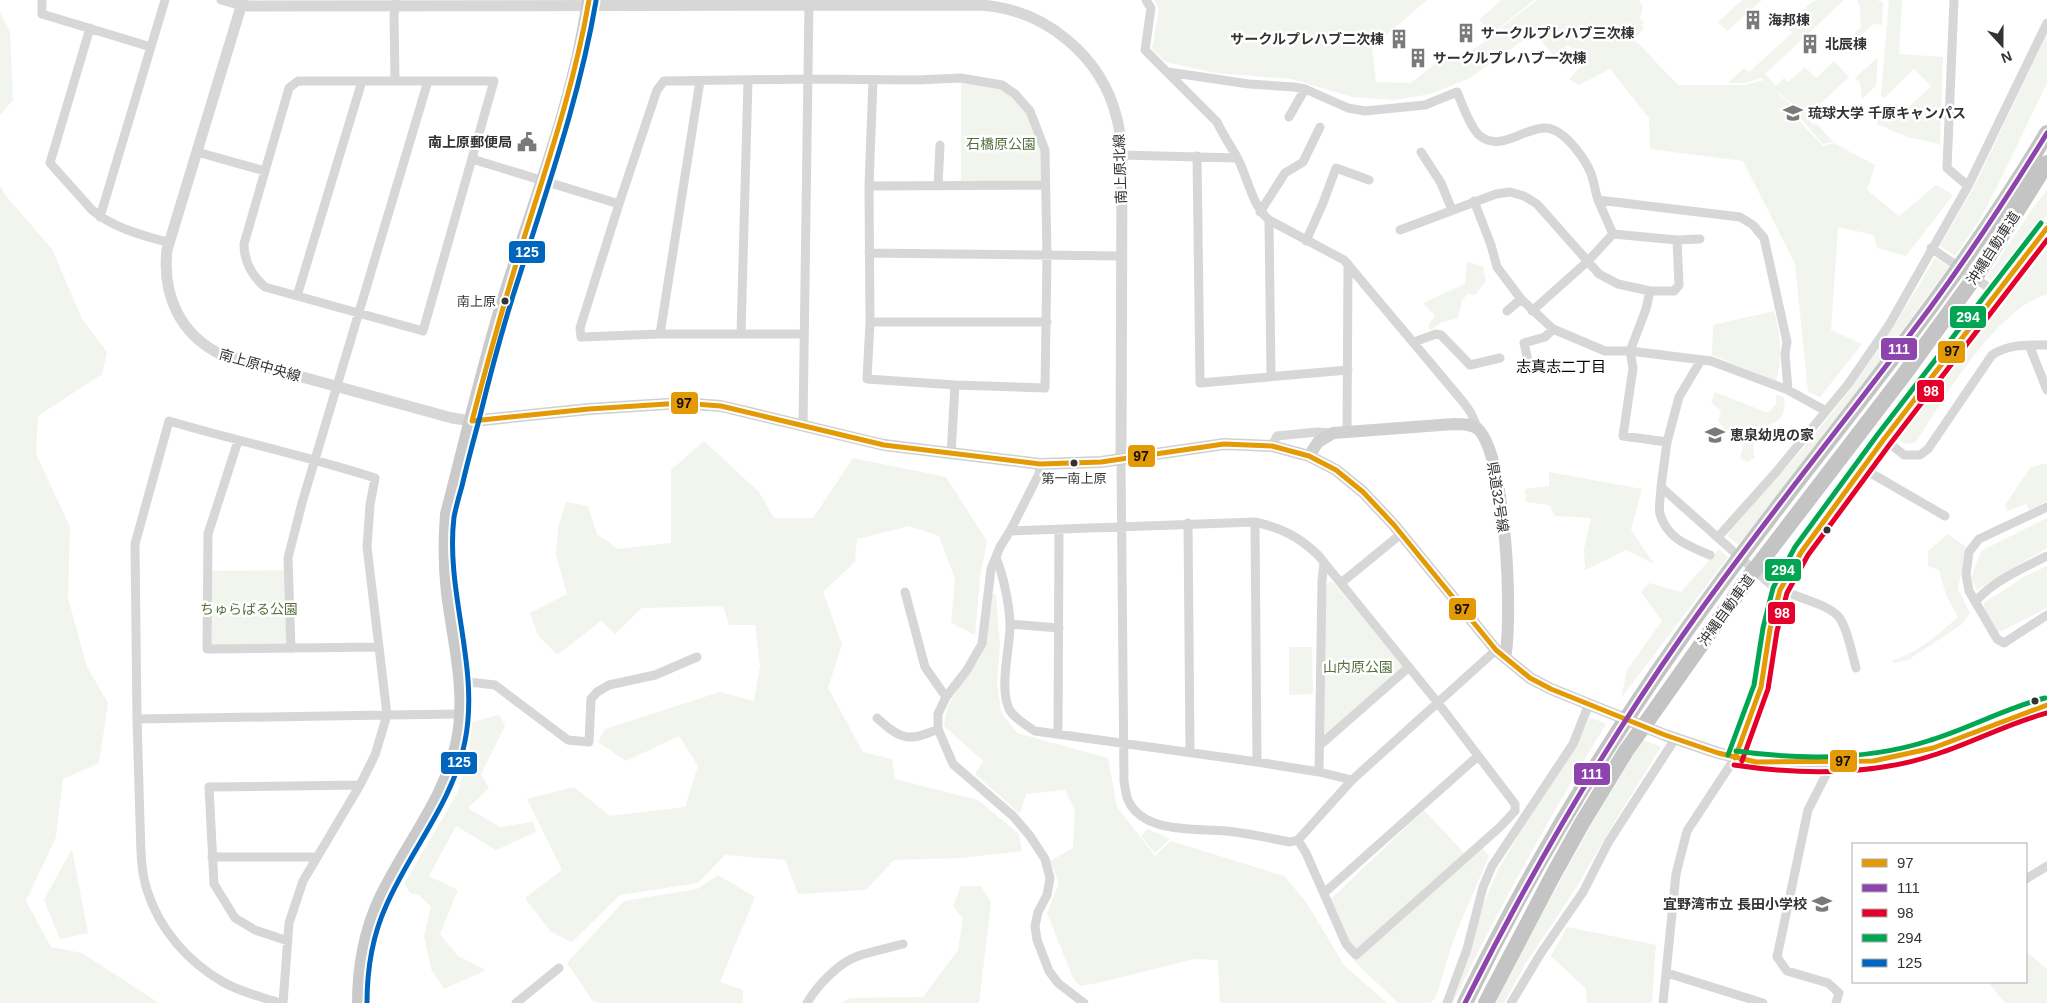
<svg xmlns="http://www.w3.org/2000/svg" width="2047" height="1003" font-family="Arial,'Noto Sans JP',sans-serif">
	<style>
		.green { fill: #f1f5ed }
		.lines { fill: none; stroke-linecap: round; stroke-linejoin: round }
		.minor { stroke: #d7d7d7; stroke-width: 9 }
		.tertiary { stroke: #d7d7d7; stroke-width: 11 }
		.secondary { stroke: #d0d0d0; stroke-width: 12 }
		.primary { stroke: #cacaca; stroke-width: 14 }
		.motorway { stroke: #c4c4c4; stroke-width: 16 }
		.bus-1-casing { stroke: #fff; stroke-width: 9 }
		.bus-2-casing { stroke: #fff; stroke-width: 9 }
		.bus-3-casing { stroke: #fff; stroke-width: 9 }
		.bus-4-casing { stroke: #fff; stroke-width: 9 }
		.bus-5-casing { stroke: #fff; stroke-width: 9 }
		.bus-1 { stroke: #e39a05; stroke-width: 5 }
		.bus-2 { stroke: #8e44ad; stroke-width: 5 }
		.bus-3 { stroke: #e4002b; stroke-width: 5 }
		.bus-4 { stroke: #00a651; stroke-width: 5 }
		.bus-5 { stroke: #0065bd; stroke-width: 5 }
		.bus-dot { fill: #333; stroke: #fff; stroke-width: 2 }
		.labels { text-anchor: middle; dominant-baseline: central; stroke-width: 5; stroke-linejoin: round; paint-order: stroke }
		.bus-label { font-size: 13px; fill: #333; stroke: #fff; text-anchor: end }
		.poi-label { font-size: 14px; font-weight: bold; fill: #333; stroke: #fff; text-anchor: start }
		.park-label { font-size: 14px; fill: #56703f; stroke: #fff }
		.street-label { font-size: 14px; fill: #333; stroke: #fff }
		.neighbourhood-label { font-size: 15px; fill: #000; stroke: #fff }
		.line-badge { stroke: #fff; stroke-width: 2 }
		.badge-label { font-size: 14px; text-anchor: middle; font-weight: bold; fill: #fff }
		.pale-badge-label { font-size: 14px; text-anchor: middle; font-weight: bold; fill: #111 }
	</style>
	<rect width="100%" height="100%" fill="#fff"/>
	<path class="green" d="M1154,0H1427L1372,47L1376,82L1411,83L1446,55L1451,58L1477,47L1537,0H1639L1643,7L1640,19L1644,23L1641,25L1644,29L1634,39L1678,85H1745L1764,80L1761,78L1745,83H1728L1744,68L1749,72L1792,33L1786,26L1812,2L1817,0H1844L1765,74L1776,86L1784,78L1788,82L1805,67L1816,78L1834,61L1849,77L1806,117L1814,125L1816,123L1833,142L1823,144L1802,120L1795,106L1764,81L1794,107L1801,123L1823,146L1834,143L1875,165L1867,190L1899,216L1936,185L1953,195L1906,256L1877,248L1874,235L1838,227L1831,330L1862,344L1820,397L1808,392L1795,264L1743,161L1650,149L1649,118L1610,69L1579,85L1569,79L1585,62L1568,45L1554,57L1535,32L1470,78L1431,94L1393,100L1353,97L1291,79L1216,73L1166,62L1152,49L1159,9Z
		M1501,0H1534L1492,34L1479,20Z
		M1742,0H1762L1727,31L1718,22Z
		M1857,0H1877L1883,3L1882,26L1874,23L1843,52L1839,48L1861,27L1860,7Z
		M1889,0H1902L1899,54L1943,57L1940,144L1907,137L1877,124L1880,108L1894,121L1931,86L1914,69L1884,98L1881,95Z
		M0,13L10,32L13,100L0,115Z
		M2047,34V83L1997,187L1980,219L1955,256L1940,246L1974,187Z
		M1878,57L1876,86L1862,99L1860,83L1855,78Z
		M961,78L989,84L1015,94L1038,129L1045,185H961Z
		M0,186L7,197L52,249L82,319L107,352L102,374L38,416L36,454L70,527L68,598L87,667L108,703L99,763L63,779L56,837L26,901L51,947L82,953L159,1003H0Z
		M2047,190V214L2000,281H1991L1987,277L2030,212Z
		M2047,249V294C2039,297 2030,301 2023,306C1976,341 1947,395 1915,443L1906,444L1900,441L1899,434Z
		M1935,258L1949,267L1846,407L1738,545L1728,536L1731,528C1777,480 1825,425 1864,370C1889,334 1913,296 1935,258Z
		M1467,262L1483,266L1486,281L1475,295L1468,294L1462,300L1458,318L1442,322L1431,330L1428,326L1435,316L1423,303L1465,284Z
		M1774,311C1780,334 1783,357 1776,381L1712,355L1713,325Z
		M1715,392L1768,413L1776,404V395L1784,397C1785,404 1785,414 1779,419C1776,423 1769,424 1765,427C1754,434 1751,446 1755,458L1747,462L1740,458L1746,436L1738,427L1726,430L1718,421L1721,411L1711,402Z
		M704,441L759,492L774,518H813L853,458L946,477L987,541L980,577L975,635L951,623L955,579L939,536L909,526L857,539L855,562L823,592L842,644L828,688L863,752L892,759L895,779L978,800L1019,834L1022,851L961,858L894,860L866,890L798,894L785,860L725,855L698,883L620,895L572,942L551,932L525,898L562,870L527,799L574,787L610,816L685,807L698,766L679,736L626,761L598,742L605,729L720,692L754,701L760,666L755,625H729L723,606L642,608L615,634L601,621L557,655L538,635L530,613L567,594L556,555L558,528L566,502L588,506L597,534L618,549L671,543V470Z
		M2042,464H2047V501L2029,510L2026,504L2007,511L2005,505L2030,468Z
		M1549,472L1642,489L1631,530L1654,564L1626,550L1585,570L1584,549L1591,518L1555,516L1549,505L1526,502L1525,489L1549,486Z
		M2047,518V548L1977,590L1971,579L1981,551Z
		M1948,534L1966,547L1958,589L1970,613L1961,625L1908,660L1893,663V660C1920,652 1938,634 1958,617L1946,595L1939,570L1928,566V551Z
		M1719,549L1728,557L1621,698L1627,670L1662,621L1641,592L1649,583L1681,592Z
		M2047,566V608L2002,631H1997L1984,607V603L2024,577Z
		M288,570L291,649H207L208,571Z
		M1332,581L1406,670L1320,745L1327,583Z
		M992,594H996L1000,645L997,683L1001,712L1017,733L1108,758L1117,807L1155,856L1171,841L1284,876L1306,902L1344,965L1387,1003H1220L1218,960L1195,959L1098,983L1080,986L1073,978L1047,913L1059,883L1050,861L1073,848L1075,811L1065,790L1026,794L1020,814L975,774L983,761L944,726L947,708L960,684L979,660L986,646Z
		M1289,647H1312L1313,694L1289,695Z
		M499,715L505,726L481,774L489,788L468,808L500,827L533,822L536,832L496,850L456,826L429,876L458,890L440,934L458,956L486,970L444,989L431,969L424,936L431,907L419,895L410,893L404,884L458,792L468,759L472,722Z
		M1590,717L1606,724C1551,815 1499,906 1453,1003H1451L1484,903L1499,868L1521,831L1573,751Z
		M1643,740L1661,747L1609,831L1576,888L1524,966L1504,1003H1493L1592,823Z
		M1424,810L1468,857L1482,847L1489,856L1454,938L1436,997L1431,1003H1398L1355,962L1330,900Z
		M1148,829L1170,839L1155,853L1141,836Z
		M72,849L88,933L60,939L44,900Z
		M718,875L755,897L720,982L743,990V1003H598L592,1000L567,963L624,901L697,889Z
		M961,886H981L991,902L979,1003H842L850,998L923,997L958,950L963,918L953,906Z
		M1567,927L1656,945L1652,1003H1587L1586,989L1551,956Z
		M2028,953L2047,969V1003H2005L1989,983L2026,982V955Z"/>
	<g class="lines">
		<path class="minor" d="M42,0V14L151,47
			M221,0L242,6
			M1146,0L1151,8L1145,50L1217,122C1223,135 1231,146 1238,159C1248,179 1252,205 1269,220L1344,260L1464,403L1471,413L1478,429
			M1954,0L1947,168L1968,186
			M90,28L50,163L92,210C115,229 142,235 170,243
			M1168,72L1249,84L1294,87L1305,89L1348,108L1365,111L1425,105L1457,92C1462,104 1471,129 1480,136C1501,152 1523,128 1545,128C1563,128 1583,156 1590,171C1594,180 1595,191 1598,200L1740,217L1753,225L1764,238L1787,342L1785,354L1788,390
			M873,80L869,186L870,322L867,379L955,385
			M298,81H494L423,331L265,287C251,275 244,262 244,244L289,88Z
			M395,81L394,15L396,0
			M1289,117L1305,89
			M197,152L265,171
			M1421,152L1441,183L1452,210
			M1121,155L1237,158
			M1197,156L1200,383L1348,370
			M472,159L619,204
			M869,186L1045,185
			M938,186L940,145
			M1598,200L1613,234
			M1474,201L1491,245L1497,267L1521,299L1553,329L1605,351H1630L1711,361L1788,390L1824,410
			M1260,212L1285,173L1303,162L1320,127
			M100,217L165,0
			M1269,220L1271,376
			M1400,230L1496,194L1510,192L1524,196L1537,204L1599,274L1618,284L1650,291L1646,309L1630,351L1633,368L1623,436L1667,442
			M1306,241L1323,203L1336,168L1369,180
			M1931,248L1998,294
			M869,253L1121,256
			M1650,291H1674L1679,285L1677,240
			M297,296L362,81
			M1507,311L1521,299
			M1532,311L1588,261L1613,234L1677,240L1700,239
			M870,322H1047
			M660,334L700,81
			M741,334L748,81
			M804,334H660L581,337L580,328L619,204L657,90L664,81L808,79L917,80L961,78L1002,85L1015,94L1030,111L1045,150L1047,256L1045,388L955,385L951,455
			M1414,342L1436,334L1441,335L1470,365L1500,358
			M2029,345L2047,390
			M1701,360L1679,397L1667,442L1661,487L1770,584C1788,596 1825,602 1838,616C1847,626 1852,654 1856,668
			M1530,369L1524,343L1545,337L1553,329
			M803,425L809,1
			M1347,432L1348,264
			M1884,439L1904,455H1920L1928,449L1992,355C2009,344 2026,345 2047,345
			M238,441L208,534L207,649L379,647L387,715L137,719C138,753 139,788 140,822C141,845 140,868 147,890C159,929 188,962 223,982C240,992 262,997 280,1003
			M1272,446L1277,436L1317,432L1333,433
			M1121,459L1124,781C1125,787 1126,795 1128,800C1143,834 1196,828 1226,831C1247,833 1269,838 1290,842L1298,840L1352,780L1496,650
			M1862,468L1945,516
			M1661,487C1661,495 1658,507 1660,514C1667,539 1689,546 1710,555
			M2047,507L1979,539L1969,552L1966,574L1969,591L1997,639L2004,643L2047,615
			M1255,522L1257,762
			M1188,523L1190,752
			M1010,531L1039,474L1040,464
			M1718,537L1777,471L1849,383L1889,325L1968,186L2047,23
			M996,558C1003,573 1010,608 1010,625C1010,649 999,686 1009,709C1014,718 1026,725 1035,731L1257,762L1319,772L1352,780
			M1341,583L1401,534
			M905,592L925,667L946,697
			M1975,602C1993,581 2023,568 2047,556
			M1010,624L1059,628
			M291,649L288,558L302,503L428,81
			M461,683L469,682L495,685L568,740L589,742L591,699L597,692L609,685L655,675L697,657
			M877,718C901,740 909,742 938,729
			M137,719L135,544L169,421C237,441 307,456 375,478L370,505L367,547L379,647
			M1058,734L1059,529
			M1320,745L1409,667
			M1832,763L1808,810L1777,957L1787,971L1828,983L1839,993L1836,1003
			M1319,772L1322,581L1324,562
			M360,785L375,755L387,715L461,714
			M212,857H317
			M2026,879L2047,866
			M1324,893L1478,756
			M1667,973L1763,1003
			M283,1003L289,923L303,881L360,785L209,787L214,884L235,918L255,930L288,941
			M516,1003L559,968
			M807,1003C817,986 838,963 858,956C873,951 888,948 903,944
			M1084,1003L1058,983L1049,971L1037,940L1035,926L1038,912L1047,895L1050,878L1045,859L1030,836L1013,816L953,764L938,729V714L946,697L967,670L982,644L991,569L1000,547L1010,531L1255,522C1281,528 1298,536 1318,555L1438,703L1515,804V811L1500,827L1356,955L1346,944L1306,853L1298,840
			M1447,1003L1467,949L1483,887L1492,866L1573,744L1589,704
			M1511,1003L1541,953L1583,892L1609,841L1675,739
			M1663,1003L1676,874L1687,831L1735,758"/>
		<path class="tertiary" d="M243,0L167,250C162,295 180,335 222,355L452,418L472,421
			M242,6L980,5C1045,9 1102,56 1117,119C1121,133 1121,147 1122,161L1121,459
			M1735,758L1761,687L1770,629L1780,590L1802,551L1884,439L2047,228"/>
		<path class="secondary" d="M472,421L589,409L682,403L721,406L884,445L1040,464L1101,462L1224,444L1272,446L1309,456L1336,470L1363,492L1394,525L1496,650L1530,678L1551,689L1665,735L1718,753L1756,762L1777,763L1873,761L1933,748L2047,705
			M1309,456L1318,442L1333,433L1454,424C1462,424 1473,424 1479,430C1506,460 1513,617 1505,658"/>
		<path class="primary" d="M359,1003C359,967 365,933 380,900C406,845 446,800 458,740C468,692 454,641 448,593C445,567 445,540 447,514C465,445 481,376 501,309C532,207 574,106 589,0"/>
		<path class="motorway" d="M1465,1003C1537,854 1624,714 1722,581C1832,432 1952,293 2047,133
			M1486,1003L1552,877L1582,823L1626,751L1746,581L1903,376L1980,270L2047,163"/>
		<defs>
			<path id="bus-1" d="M472,421L589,409L682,403L721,406L884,445L1040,464L1101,462L1224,444L1272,446L1309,456L1336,470L1363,492L1394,525L1496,650L1530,678L1551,689L1665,735L1718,753L1756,762L1873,761L1933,748L2047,705
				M472,421C488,360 505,299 524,238C549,159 575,82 589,0
				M1735,758L1761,687L1770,629L1780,590L1802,551L1884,439L2047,228"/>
			<path id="bus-2" d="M1465,1003C1530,874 1602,750 1685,632C1763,521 1849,417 1930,308C1972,251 2010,193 2047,133"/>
			<path id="bus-3" d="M1742,761L1768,689L1777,631L1787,593L1808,555L1890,444L2047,240
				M1734,765C1801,775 1872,776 1937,754C1974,742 2009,723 2047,713"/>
			<path id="bus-4" d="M1736,751C1801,760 1868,761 1931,740C1970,728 2006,708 2045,698
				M1728,755L1754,685L1763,628L1773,588L1795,547L1878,434L2041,223"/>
			<path id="bus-5" d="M367,1003C367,969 372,937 386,906C410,850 453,803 465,741C480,667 445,592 454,517C456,507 459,496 462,486C467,464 473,442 479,420C491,371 504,322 520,274C549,183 580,95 596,1"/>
		</defs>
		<use href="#bus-1" class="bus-1-casing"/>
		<use href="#bus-2" class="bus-2-casing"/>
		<use href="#bus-3" class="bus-3-casing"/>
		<use href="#bus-4" class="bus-4-casing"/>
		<use href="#bus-5" class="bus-5-casing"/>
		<use href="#bus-1" class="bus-1"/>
		<use href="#bus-2" class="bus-2"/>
		<use href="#bus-3" class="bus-3"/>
		<use href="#bus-4" class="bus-4"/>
		<use href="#bus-5" class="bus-5"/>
	</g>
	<defs>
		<symbol id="building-bare" viewBox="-9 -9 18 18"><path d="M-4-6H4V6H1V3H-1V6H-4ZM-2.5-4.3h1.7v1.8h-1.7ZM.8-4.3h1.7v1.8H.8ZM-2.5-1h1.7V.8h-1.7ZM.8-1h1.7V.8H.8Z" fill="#7a7a7a" stroke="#fff" stroke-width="2.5" paint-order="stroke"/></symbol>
		<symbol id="university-bare" viewBox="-9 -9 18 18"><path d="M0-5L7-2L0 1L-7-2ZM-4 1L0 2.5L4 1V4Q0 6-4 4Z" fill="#7a7a7a" stroke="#fff" stroke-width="2.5" paint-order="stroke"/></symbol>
		<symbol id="civic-bare" viewBox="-9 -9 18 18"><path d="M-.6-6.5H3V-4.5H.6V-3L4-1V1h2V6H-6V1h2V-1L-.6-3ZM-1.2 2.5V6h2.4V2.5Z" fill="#7a7a7a" stroke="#fff" stroke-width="2.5" paint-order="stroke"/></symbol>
		<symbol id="school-bare" viewBox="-9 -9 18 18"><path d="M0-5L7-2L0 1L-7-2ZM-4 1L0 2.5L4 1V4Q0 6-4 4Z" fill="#7a7a7a" stroke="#fff" stroke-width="2.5" paint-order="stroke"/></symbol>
	</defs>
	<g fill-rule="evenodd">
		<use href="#building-bare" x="1739" y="6" width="28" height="28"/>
		<use href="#building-bare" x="1452" y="19" width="28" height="28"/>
		<use href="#building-bare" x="1385" y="25" width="28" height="28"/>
		<use href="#building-bare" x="1796" y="30" width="28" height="28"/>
		<use href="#building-bare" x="1404" y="44" width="28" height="28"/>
		<use href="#university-bare" x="1779" y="99" width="28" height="28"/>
		<use href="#civic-bare" x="513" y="128" width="28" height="28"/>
		<use href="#school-bare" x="1701" y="421" width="28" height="28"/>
		<use href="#school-bare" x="1808" y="890" width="28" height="28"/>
	</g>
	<g class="bus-dot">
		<circle cx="505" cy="301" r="4.5"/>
		<circle cx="1074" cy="463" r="4.5"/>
		<circle cx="1827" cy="530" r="4.5"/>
		<circle cx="2035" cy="701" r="4.5"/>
	</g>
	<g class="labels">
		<g class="bus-label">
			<text x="496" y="301">南上原</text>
			<text x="1074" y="478" text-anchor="middle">第一南上原</text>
		</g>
		<g class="poi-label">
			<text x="1768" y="20">海邦棟</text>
			<text x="1481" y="33">サークルプレハブ三次棟</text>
			<text x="1384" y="39" text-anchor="end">サークルプレハブ二次棟</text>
			<text x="1825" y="44">北辰棟</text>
			<text x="1433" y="58">サークルプレハブ一次棟</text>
			<text x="1808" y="113">琉球大学 千原キャンパス</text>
			<text x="512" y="142" text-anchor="end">南上原郵便局</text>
			<text x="1730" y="435">恵泉幼児の家</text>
			<text x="1807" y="904" text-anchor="end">宜野湾市立 長田小学校</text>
		</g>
		<g class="park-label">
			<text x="1001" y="144">石橋原公園</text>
			<text x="249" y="609">ちゅらばる公園</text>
			<text x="1358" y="667">山内原公園</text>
		</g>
		<g class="street-label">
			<text transform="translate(1120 169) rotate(-92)">南上原北線</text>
			<text transform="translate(1993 248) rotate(-57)">沖縄自動車道</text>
			<text transform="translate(260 365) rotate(16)">南上原中央線</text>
			<text transform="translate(1498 497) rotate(81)">県道32号線</text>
			<text transform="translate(1726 610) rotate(-54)">沖縄自動車道</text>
		</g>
		<g class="neighbourhood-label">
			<text x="1561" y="366">志真志二丁目</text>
		</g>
	</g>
	<g class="line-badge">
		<rect x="508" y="240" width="38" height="24" rx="5" fill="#0065bd"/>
		<rect x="1949" y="305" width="38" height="24" rx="5" fill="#00a651"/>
		<rect x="1880" y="337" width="38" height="24" rx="5" fill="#8e44ad"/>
		<rect x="1937" y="340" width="29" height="24" rx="5" fill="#e39a05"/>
		<rect x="1916" y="379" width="29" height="24" rx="5" fill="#e4002b"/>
		<rect x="670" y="391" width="29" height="24" rx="5" fill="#e39a05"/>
		<rect x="1127" y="444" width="29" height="24" rx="5" fill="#e39a05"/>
		<rect x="1764" y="558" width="38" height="24" rx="5" fill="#00a651"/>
		<rect x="1448" y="597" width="29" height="24" rx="5" fill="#e39a05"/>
		<rect x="1767" y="601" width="29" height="24" rx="5" fill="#e4002b"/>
		<rect x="1829" y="749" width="29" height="24" rx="5" fill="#e39a05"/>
		<rect x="440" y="751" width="38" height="24" rx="5" fill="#0065bd"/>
		<rect x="1573" y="762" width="38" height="24" rx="5" fill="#8e44ad"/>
	</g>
	<g class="badge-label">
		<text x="527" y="257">125</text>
		<text x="1968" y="322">294</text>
		<text x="1899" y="354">111</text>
		<text x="1931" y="396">98</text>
		<text x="1783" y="575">294</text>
		<text x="1782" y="618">98</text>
		<text x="459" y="767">125</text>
		<text x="1592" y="779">111</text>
	</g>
	<g class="pale-badge-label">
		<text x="1952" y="356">97</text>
		<text x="684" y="408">97</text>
		<text x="1141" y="461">97</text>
		<text x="1462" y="614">97</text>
		<text x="1843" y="766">97</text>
	</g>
	<rect x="1852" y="843" width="175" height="140" fill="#ffffff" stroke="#adadad"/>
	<rect x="1862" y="859" width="25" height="8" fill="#e39a05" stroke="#adadad"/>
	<text x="1897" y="868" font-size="15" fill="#333333">97</text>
	<rect x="1862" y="884" width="25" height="8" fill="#8e44ad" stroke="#adadad"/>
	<text x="1897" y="893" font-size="15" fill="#333333">111</text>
	<rect x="1862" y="909" width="25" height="8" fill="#e4002b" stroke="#adadad"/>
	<text x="1897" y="918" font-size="15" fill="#333333">98</text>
	<rect x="1862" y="934" width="25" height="8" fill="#00a651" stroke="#adadad"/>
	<text x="1897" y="943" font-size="15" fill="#333333">294</text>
	<rect x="1862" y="959" width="25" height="8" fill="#0065bd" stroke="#adadad"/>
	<text x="1897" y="968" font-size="15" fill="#333333">125</text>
	<g transform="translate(2002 45) rotate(159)" stroke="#ffffff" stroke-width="4" paint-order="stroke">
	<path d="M0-4L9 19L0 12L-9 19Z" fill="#333333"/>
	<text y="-8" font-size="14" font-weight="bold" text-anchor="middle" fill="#333333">N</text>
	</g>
</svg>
